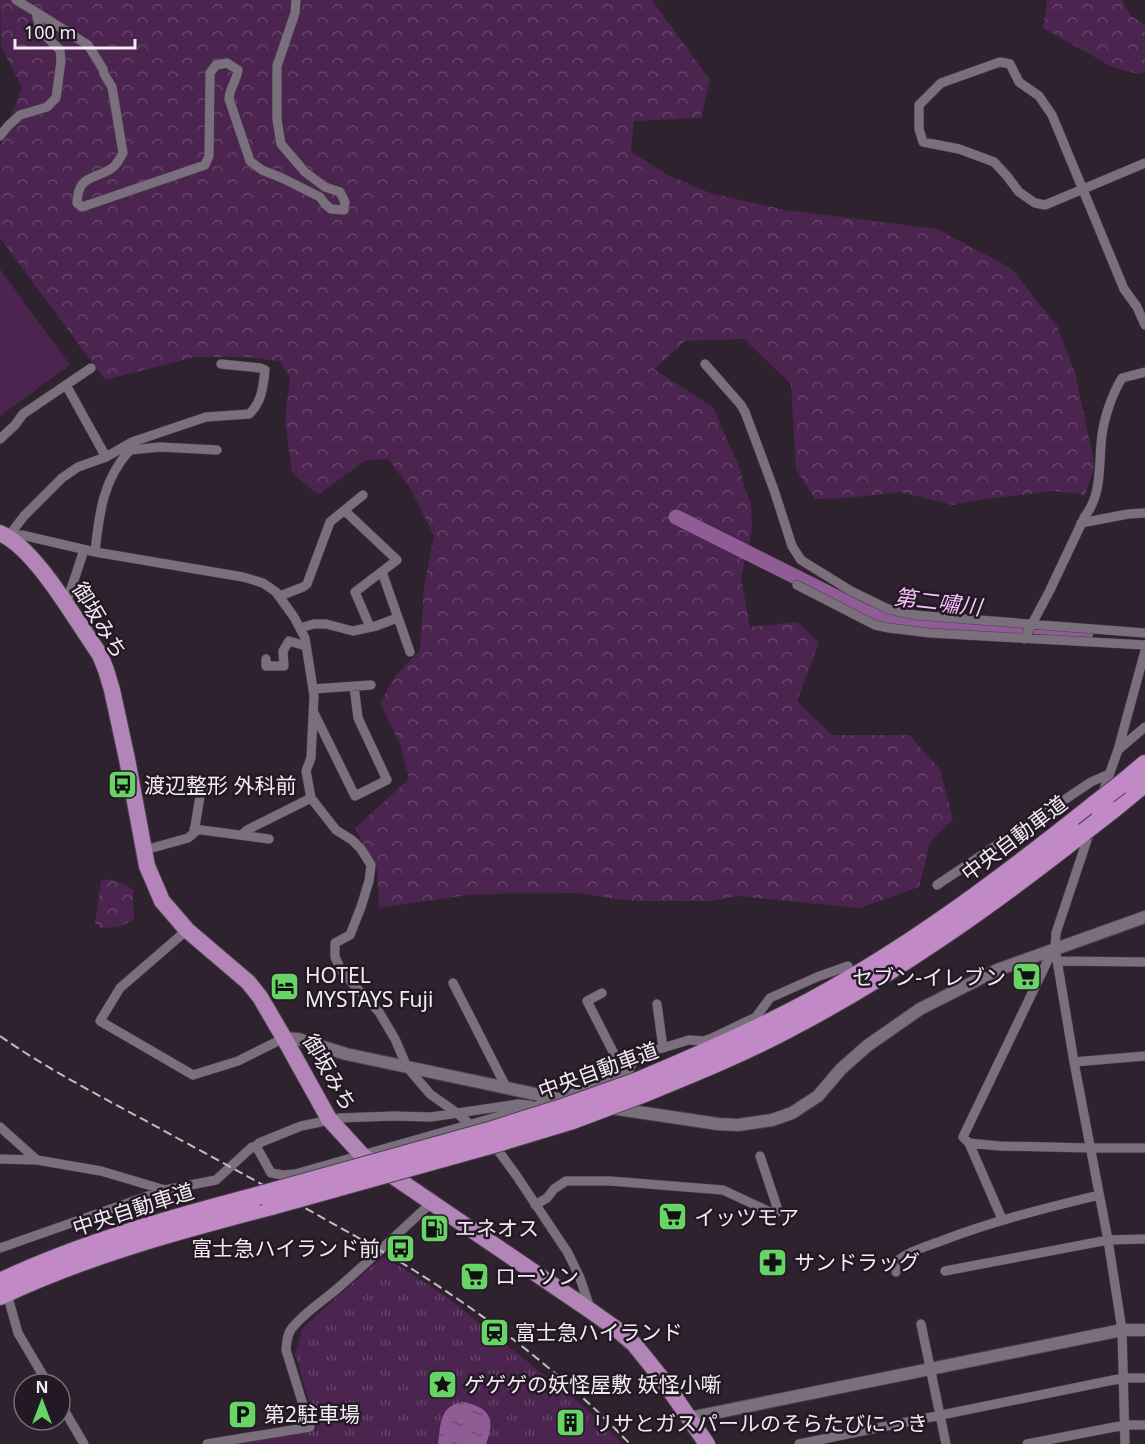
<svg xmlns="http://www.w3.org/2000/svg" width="1145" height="1444" font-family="'Noto Sans','Noto Sans JP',sans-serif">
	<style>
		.grass { fill: url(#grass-tufts) }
		.forest { fill: url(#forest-crowns) }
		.garden { fill: #4b2550 }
		.water { fill: url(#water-ripples) }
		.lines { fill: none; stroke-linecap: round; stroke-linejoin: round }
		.river { stroke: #8f5c95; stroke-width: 15 }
		.minor-casing { stroke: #4a414b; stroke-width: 10 }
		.tertiary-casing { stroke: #4a414b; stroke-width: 14 }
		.trunk-casing { stroke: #4a414b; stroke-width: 18 }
		.motorway-casing { stroke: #4a414b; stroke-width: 20 }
		.minor { stroke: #7c6f7d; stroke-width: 9 }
		.tertiary { stroke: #7c6f7d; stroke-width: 12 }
		.trunk { stroke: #b384b8; stroke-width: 16 }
		.motorway { stroke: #c18ac7; stroke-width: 18 }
		.rail { stroke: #c3bbc4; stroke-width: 2; stroke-dasharray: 9 4.5; stroke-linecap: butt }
		.motorway-bridge-casing { stroke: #4a414b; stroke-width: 20; stroke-linecap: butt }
		.motorway-bridge { stroke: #c18ac7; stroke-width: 18 }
		.labels { text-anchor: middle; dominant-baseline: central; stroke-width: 5; stroke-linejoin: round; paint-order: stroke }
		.street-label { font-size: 21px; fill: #f2ebf3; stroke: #231924 }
		.poi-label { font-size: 21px; fill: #f2ebf3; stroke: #231924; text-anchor: start }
		.water-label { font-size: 22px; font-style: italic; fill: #f9bfff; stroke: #231924 }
	</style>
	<defs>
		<pattern id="grass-tufts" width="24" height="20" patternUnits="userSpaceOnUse" patternTransform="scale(1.5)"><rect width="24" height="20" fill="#4b2550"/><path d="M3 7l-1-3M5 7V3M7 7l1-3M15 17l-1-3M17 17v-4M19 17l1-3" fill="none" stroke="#65456a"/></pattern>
		<pattern id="forest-crowns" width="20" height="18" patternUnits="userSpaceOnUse" patternTransform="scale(1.5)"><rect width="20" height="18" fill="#4b2550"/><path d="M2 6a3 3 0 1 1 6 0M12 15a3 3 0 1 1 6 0" fill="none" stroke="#65456a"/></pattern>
		<pattern id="water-ripples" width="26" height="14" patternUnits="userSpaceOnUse" patternTransform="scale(1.5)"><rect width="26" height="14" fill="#8f5c95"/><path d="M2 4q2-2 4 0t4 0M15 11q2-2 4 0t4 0" fill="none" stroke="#6c516f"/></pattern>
	</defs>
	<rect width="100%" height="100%" fill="#2d222e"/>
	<path class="grass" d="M384,1256L447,1297L588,1410L623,1444H238L317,1430L295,1354L302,1329L330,1303Z"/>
	<path class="forest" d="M0,0H652L710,80L701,118L634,121L631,152L668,175L710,193L785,210L937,229L1011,268L1057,326L1075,373L1095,466L1085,495L1055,491L984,499L953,505L899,492L847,498L815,499L796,469L791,384L744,339L685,341L654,369L713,407L740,469L744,486L751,503L752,530L741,577L750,627L797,622L819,642L797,701L832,735H909L940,769L953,820L930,842L919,887L860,908L737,896L712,901H632L576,893L475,894L379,908L377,869L355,828L409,779L400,744L380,703L396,675L420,650L424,586L434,536L410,488L388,459L366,460L318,495L292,473L285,420L290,377L279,361L245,357H195L105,380L0,238V147L22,87L1,47Z
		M1047,0H1122L1131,16L1145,25V71L1140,74L1114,68L1043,28Z
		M112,879L133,889L134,920L118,927L100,928L95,923L101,881Z"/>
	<path class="garden" d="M0,269L70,365L0,416Z"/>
	<path class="water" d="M464,1402C490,1408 496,1419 486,1444H438C441,1424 439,1405 464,1402Z"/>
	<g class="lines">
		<path class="river" d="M676,517L868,613L903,623L1030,633L1062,631L1086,633"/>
		<defs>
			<path id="minor" d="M36,12L88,45L103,69L104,74L112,87L123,153C120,158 117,165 112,168C95,180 78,174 77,203L82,207L205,165L209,156L210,73L216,65L227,63L238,70C236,83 230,86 229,99L250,161L262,170L282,178L320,197L325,204L331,209L344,210L345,202L340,192L325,187L305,172L281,144L277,120V66L295,13L296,0
				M0,136L8,126L20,115L47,107L56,98L61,61L60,50C45,35 40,34 36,12L16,0
				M1145,163L1045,205L1035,203L1019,192L1007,176L994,162L959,149L923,142L919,129V105L941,83L1000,62L1010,64L1019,82L1039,96L1052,115L1124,289L1137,307L1145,325
				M221,364L260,368L265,370C263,387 262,402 249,414L206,417L132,442L106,457L78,467L62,478L24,516L8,537L22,535L95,552L243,577L263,583L276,592L294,617L305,638L313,689L314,696L311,758L306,771L311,798L336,830L352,840L361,849L371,865L369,881L361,907L350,935L335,943V957L342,972L379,1012L395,1039L407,1067L430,1094L457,1113L481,1134
				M705,364L741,405L745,412L774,490L792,546L801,560L851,591L888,609L915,615L1145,633
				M66,385L106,457
				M0,439L15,425L23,414L91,368
				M345,511L397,560L355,592L370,627
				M1081,523L1128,514L1145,513
				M95,552C99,514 103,479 130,450L160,447L217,450
				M382,572L410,652
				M797,585L875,625L889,628L930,633L1145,645
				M280,596L303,587L307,584L330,522L363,495
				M66,604L84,550
				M300,628L314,624H326L353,631L376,626L397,618
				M1024,639L1049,592L1085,516C1101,496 1099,469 1101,445C1102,423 1111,396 1122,378L1145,372
				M266,659V666H284L283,651L289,641L306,646
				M313,689L371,685
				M314,713L355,796L387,780L358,718L354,686
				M1118,750L1145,727
				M1102,795L1118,750L1145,651
				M194,829L269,839
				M1090,831L1056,933L1055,948L1074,1062L1108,1240L1122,1330L1125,1444
				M242,835L247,830L311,798
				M145,850L188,838L194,833L201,790H215
				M937,885L1091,782L1109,774
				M187,930L120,988L100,1021L193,1075L238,1061L284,1038
				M1055,948L1047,962L963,1137L969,1143L999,1146L1091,1148H1145
				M1057,961L1145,962
				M453,983L507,1089
				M602,993L587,1001L625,1075
				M657,1004L663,1048
				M1074,1062L1145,1056
				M339,1118L394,1116L431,1117L518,1104L530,1105
				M0,1127L37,1160
				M969,1143L1002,1219
				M491,1144L500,1153L516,1175L568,1253L580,1278L590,1308
				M256,1146L259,1143L301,1126L321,1122
				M0,1159L37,1160L101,1171L165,1190L216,1180L252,1147L256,1146L271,1173L283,1175L295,1174L539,1105L625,1075L629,1070L635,1058L646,1053L689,1040L704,1041L712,1038L756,1017L770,998L817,977L848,966
				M535,1205L547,1198L554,1189L566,1181H610L723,1190L768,1211L776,1213L778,1210L760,1156
				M0,1248L165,1190
				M945,1271L1108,1240L1145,1239
				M896,1272L895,1263C908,1251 925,1247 941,1241C993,1221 1045,1208 1099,1195
				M9,1301L18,1333L48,1384
				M921,1324L946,1444
				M60,1403L84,1444
				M207,1444L310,1427L286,1350C287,1342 287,1334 292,1328C305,1312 323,1301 338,1288C370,1260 401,1231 432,1202
				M799,1444L1123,1378H1145
				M1027,1444L1125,1425H1145"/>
			<path id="tertiary" d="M284,1038L298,1039L346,1054L573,1102
				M611,1108L718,1124L738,1125L772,1120L792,1113L818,1096L841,1069L867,1046L920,1009L997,970L1145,917
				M689,1418L1122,1330H1145"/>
			<path id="trunk" d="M0,533C34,548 70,611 92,643L100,655L106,670L112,690L127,759L147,866L162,901L187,930L248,982L260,997L284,1038L329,1119L362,1155L591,1311L615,1328L634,1344L663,1380L707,1444"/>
			<path id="motorway" d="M1120,785L1145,764
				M1111,811L1145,783
				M638,1081C709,1051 781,1020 848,980C935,929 1015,868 1094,805
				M642,1094C691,1074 741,1054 788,1029C894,974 990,906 1084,832
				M0,1282C82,1243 170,1219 257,1196
				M0,1296C86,1255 179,1230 271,1206"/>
		</defs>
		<use href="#minor" class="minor-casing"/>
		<use href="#tertiary" class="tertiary-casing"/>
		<use href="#trunk" class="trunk-casing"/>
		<use href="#motorway" class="motorway-casing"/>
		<use href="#minor" class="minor"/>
		<use href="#tertiary" class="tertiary"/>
		<use href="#trunk" class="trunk"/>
		<use href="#motorway" class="motorway"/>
		<path class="rail" d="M0,1036C56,1075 118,1105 177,1138C224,1163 270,1189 316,1214C349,1233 383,1251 415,1271C493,1320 567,1378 630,1444"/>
		<defs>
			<path id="motorway-bridge" d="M1094,805L1120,785
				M1084,832L1111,811
				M257,1196L486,1132L565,1107L638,1081
				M271,1206L497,1143L570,1121L642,1094"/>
		</defs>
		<use href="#motorway-bridge" class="motorway-bridge-casing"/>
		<use href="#motorway-bridge" class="motorway-bridge"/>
	</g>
	<defs>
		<symbol id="bus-square" viewBox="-11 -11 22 22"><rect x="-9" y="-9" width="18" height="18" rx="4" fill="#67d466" stroke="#231924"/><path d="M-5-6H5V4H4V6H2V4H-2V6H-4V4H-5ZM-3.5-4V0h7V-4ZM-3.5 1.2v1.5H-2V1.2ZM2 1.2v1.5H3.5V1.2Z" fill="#111"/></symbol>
		<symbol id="supermarket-square" viewBox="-11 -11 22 22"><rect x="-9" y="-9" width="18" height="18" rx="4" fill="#67d466" stroke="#231924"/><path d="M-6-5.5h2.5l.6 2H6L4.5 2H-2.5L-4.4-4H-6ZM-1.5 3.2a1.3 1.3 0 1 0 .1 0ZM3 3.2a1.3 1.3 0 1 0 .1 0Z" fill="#111"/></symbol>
		<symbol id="hotel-square" viewBox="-11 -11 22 22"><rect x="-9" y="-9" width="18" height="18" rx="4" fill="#67d466" stroke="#231924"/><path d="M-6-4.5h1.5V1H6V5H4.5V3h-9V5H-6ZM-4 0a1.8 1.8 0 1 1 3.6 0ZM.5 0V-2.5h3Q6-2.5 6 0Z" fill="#111"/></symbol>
		<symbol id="fuel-square" viewBox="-11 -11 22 22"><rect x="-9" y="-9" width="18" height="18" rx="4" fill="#67d466" stroke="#231924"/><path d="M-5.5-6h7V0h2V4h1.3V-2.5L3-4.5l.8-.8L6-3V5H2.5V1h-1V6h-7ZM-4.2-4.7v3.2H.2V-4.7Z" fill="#111"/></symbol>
		<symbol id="pharmacy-square" viewBox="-11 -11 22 22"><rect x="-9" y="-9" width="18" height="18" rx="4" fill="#67d466" stroke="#231924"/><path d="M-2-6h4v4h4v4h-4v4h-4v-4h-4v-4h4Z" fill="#111"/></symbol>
		<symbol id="station-square" viewBox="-11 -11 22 22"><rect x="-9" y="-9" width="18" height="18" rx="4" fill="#67d466" stroke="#231924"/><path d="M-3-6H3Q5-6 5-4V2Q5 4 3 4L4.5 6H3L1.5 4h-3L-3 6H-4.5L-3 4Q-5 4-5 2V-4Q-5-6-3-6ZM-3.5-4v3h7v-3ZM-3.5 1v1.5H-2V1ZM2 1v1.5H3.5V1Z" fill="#111"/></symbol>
		<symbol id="sight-square" viewBox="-11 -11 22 22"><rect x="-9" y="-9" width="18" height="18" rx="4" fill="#67d466" stroke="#231924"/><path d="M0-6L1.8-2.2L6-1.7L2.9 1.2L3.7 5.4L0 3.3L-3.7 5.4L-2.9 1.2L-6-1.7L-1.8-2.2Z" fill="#111"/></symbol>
		<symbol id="parking-square" viewBox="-11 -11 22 22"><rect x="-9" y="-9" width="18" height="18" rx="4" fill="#67d466" stroke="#231924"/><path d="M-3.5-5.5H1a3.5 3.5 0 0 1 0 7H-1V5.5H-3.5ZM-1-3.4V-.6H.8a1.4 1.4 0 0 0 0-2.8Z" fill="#111"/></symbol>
		<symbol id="building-square" viewBox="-11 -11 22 22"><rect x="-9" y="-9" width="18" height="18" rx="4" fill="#67d466" stroke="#231924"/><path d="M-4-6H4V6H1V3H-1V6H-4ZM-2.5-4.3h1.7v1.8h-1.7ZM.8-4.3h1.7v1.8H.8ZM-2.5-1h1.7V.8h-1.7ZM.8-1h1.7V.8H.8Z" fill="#111"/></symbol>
	</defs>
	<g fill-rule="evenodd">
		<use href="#bus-square" x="106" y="768" width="33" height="33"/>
		<use href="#supermarket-square" x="1010" y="960" width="33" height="33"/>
		<use href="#hotel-square" x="268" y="970" width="33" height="33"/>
		<use href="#supermarket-square" x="656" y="1200" width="33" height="33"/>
		<use href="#fuel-square" x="418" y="1212" width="33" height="33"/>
		<use href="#bus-square" x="384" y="1232" width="33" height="33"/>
		<use href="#pharmacy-square" x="756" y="1246" width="33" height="33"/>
		<use href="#supermarket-square" x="458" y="1260" width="33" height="33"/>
		<use href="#station-square" x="478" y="1316" width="33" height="33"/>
		<use href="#sight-square" x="426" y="1368" width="33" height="33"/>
		<use href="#parking-square" x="226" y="1398" width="33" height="33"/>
		<use href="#building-square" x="554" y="1406" width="33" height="33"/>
	</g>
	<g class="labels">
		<g class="street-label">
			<text transform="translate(100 620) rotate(59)">御坂みち</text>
			<text transform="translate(1014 838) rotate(-37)">中央自動車道</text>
			<text transform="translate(598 1070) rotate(-20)">中央自動車道</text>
			<text transform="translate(330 1072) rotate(60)">御坂みち</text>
			<text transform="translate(133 1209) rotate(-18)">中央自動車道</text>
		</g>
		<g class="poi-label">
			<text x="144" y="785">渡辺整形 外科前</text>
			<text x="305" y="975">HOTEL<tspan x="305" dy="24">MYSTAYS Fuji</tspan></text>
			<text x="1006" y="977" text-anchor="end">セブン-イレブン</text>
			<text x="694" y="1217">イッツモア</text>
			<text x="455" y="1228">エネオス</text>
			<text x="380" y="1248" text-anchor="end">富士急ハイランド前</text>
			<text x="794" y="1262">サンドラッグ</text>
			<text x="495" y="1276">ローソン</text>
			<text x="515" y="1332">富士急ハイランド</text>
			<text x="464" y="1384">ゲゲゲの妖怪屋敷 妖怪小噺</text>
			<text x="264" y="1414">第2駐車場</text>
			<text x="592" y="1423">リサとガスパールのそらたびにっき</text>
		</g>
		<g class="water-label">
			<text transform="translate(938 601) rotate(7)">第二嘯川</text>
		</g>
	</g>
	<g transform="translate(42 1402)"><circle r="28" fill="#231924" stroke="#766d77" stroke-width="1.5"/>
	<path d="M0-4.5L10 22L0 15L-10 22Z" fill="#67d466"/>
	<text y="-9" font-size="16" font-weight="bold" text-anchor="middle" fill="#f2ebf3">N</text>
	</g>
	<path d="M15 39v9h120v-9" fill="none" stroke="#f2ebf3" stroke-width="3"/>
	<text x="24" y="39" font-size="18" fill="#f2ebf3" stroke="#231924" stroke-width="4.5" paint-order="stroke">100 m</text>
</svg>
